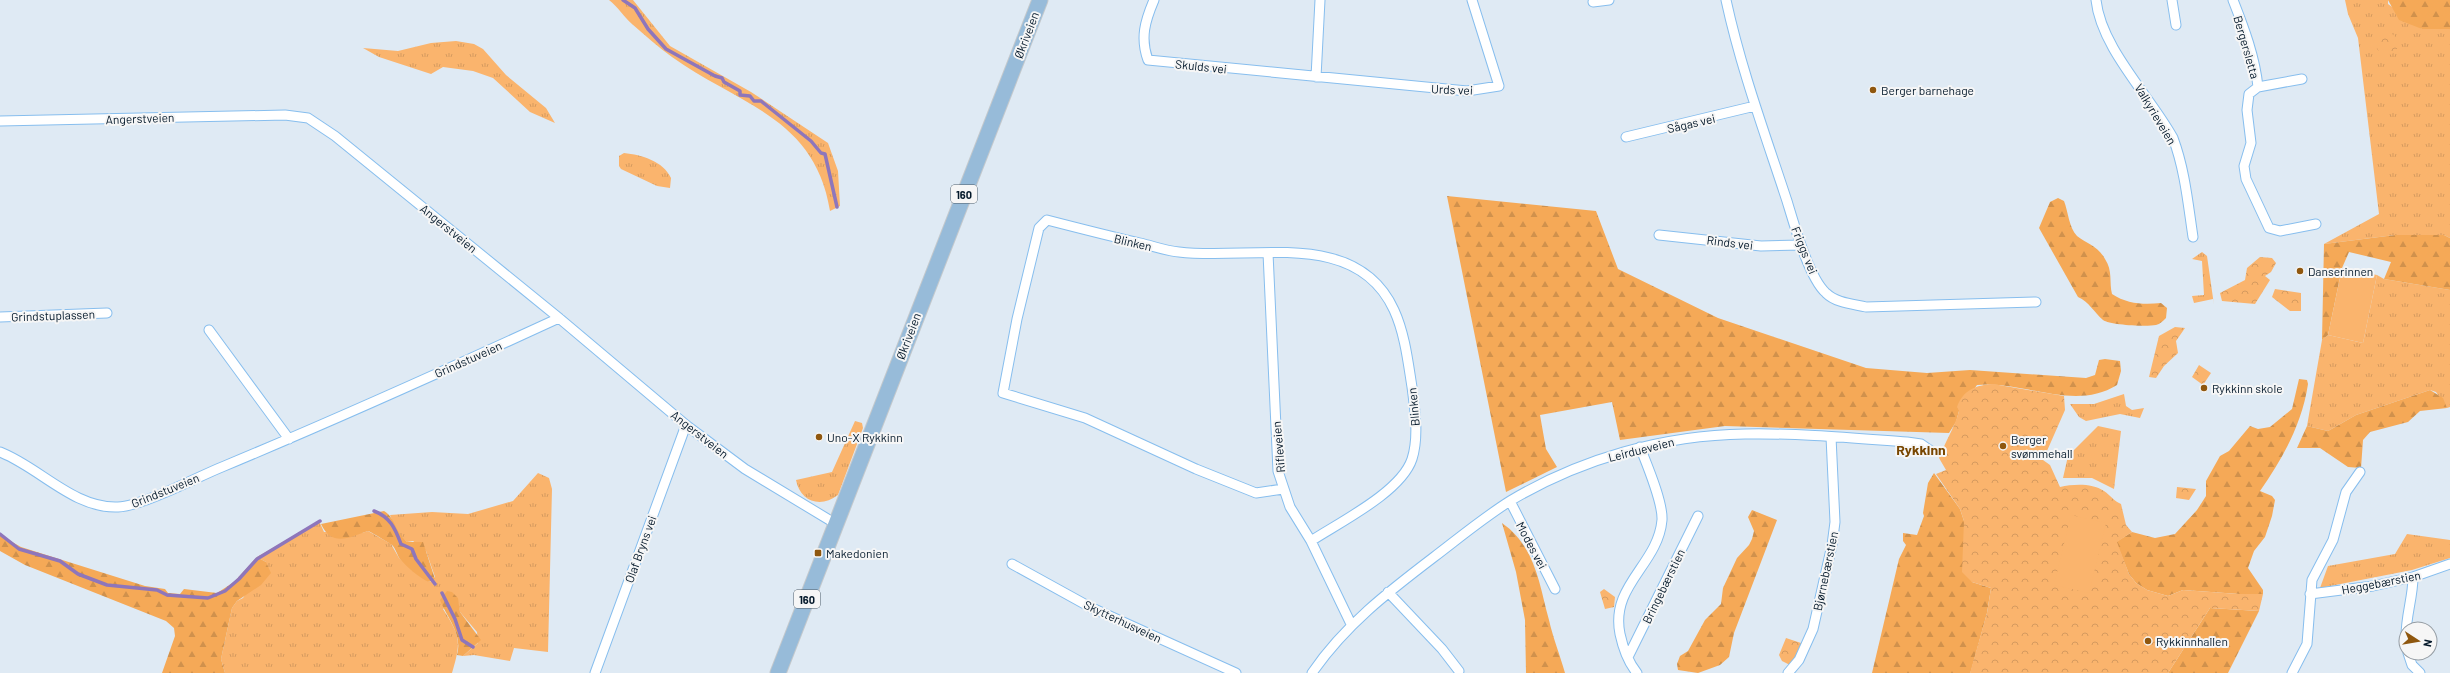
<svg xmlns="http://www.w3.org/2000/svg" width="2450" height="673" font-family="Barlow,sans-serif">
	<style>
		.grass { fill: url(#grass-tufts) }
		.forest { fill: url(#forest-firs) }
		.park { fill: url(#park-crowns) }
		.pitch { fill: #fab46d }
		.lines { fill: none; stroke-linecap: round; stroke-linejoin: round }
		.stream { stroke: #8e76bb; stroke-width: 3.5 }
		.street-casing { stroke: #87beee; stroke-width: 11 }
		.primary-casing { stroke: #c3c8cc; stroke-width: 17 }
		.street { stroke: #fff; stroke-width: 9 }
		.primary { stroke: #97bbd9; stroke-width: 15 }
		.poi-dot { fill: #8f570e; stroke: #f6f6f6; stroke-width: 1.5 }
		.labels { text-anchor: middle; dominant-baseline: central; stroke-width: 4; stroke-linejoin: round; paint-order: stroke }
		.shield { fill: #f6f6f6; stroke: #4c5b67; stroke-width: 1 }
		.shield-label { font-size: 11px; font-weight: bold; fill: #03182a }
		.street-label { font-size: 12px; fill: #03182a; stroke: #f6f6f6 }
		.poi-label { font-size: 12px; fill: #03182a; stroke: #f6f6f6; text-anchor: start }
		.quarter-label { font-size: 14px; font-weight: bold; fill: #784600; stroke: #f6f6f6 }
	</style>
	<defs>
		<pattern id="grass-tufts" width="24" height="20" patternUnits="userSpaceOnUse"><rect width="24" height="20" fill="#fab46d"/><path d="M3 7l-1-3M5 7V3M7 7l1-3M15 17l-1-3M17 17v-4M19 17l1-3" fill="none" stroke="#d59a5f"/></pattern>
		<pattern id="forest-firs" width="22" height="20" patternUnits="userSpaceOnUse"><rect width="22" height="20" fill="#f5a957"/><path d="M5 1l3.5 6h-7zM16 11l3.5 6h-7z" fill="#d0914c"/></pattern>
		<pattern id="park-crowns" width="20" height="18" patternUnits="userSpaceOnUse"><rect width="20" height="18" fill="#fab46d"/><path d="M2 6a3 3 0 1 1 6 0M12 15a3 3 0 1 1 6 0" fill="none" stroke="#d59a5f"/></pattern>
	</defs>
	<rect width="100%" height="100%" fill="#dfeaf4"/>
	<path class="grass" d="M609,0H633L670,46L751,92L828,143L838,171L840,206L830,211C815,117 739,105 672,57C658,47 645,35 632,24C624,17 618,7 609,0Z
		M2345,0H2388V4L2422,29H2450V238L2444,235H2395L2324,244L2379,214L2358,38L2348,14Z
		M456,41L474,44L483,49L506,75L546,108L555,123L530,112L493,78L473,71L443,67L431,74L379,57L363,48L398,51L431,43Z
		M624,153C642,155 663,161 671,178L670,188L657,186L621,169L619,166V156Z
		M2202,252L2207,256L2214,305L2213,299L2194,303L2192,296L2204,295L2202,261L2192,259Z
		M2377,275L2384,279L2450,290V407L2447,408L2436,392L2430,390L2356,415L2328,431L2307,426L2322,340L2328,335L2363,343Z
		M2124,394L2126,406L2132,410L2144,408L2140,418L2120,414L2086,421L2079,417L2070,404H2094Z
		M855,421L862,423L863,428L838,495C820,509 800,501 796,480L832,472Z
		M2098,426L2121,431L2114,489L2092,478H2063L2068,456Z
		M538,473L549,478L552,489L548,652L514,648L510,661L474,655L463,656L478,643L477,632L460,612L457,598L443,609C461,637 461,642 452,673H225L221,659L232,608L237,601L243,598L266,562L257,557L319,521L324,532L362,533L368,531L391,544L399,558L429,582L432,581L435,577L426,551L413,541L407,542L398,535L390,515L432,512L468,514L513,501Z
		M2407,534L2450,540V558L2412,570L2320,588L2328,566L2395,554Z"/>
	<path class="forest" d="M2388,0H2450V29H2422L2399,20Z
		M1447,196L1596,211L1618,269L1718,318L1866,368L1927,373L1970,370L2086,378L2095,375L2099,360L2105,359L2120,361L2121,371L2117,385C2074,412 2023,380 1977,385L1959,411L1956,422L1949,433L1725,426L1620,440L1612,402L1540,415L1546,449L1557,467L1506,492Z
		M2058,198L2064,201C2068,211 2069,228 2077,236C2087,244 2098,246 2105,259C2113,271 2109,282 2112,294C2127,304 2144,305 2161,303L2167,308L2166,318C2163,321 2160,324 2156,325C2146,327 2110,325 2103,320C2094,312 2089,302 2078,297L2039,228L2050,202Z
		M2395,235H2444L2450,238V290L2384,279L2391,262L2349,252L2342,268L2328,335L2322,340L2324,244Z
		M2299,379L2307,380L2308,384C2302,424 2283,458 2260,491L2272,496L2275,500L2272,516L2265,537L2254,551L2248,568L2263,590V594H2239L2183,590L2168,596L2147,590L2136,583L2129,574L2116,542L2132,532L2155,538L2175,534L2197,510L2206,496V481L2220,456L2229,451L2250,426L2258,429L2270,427L2292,409Z
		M2430,390L2443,398L2447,408L2420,411L2408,422L2370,432L2363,440L2361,468L2348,467L2320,448H2297L2307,426L2328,431L2356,415Z
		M1934,473L1960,509L1964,521V538L1972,582L1991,588L1987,613L1971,671L1970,673H1872L1899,559L1906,545L1903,541V533L1917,535L1924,516L1923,513L1928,483Z
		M1752,510L1777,520L1734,633L1729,657L1720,665L1698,673L1678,670L1677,664L1680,656L1688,651L1705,620L1721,604L1723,588L1737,558L1749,545L1752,539L1754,531L1748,517Z
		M384,511C395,517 395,532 407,542H423L435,579L429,582C419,578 407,567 400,559C397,555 396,549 392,545C391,544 371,532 368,531C350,537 332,548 321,524Z
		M1502,523C1536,547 1539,584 1549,620C1553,638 1560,655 1565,673H1526L1525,620L1516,572Z
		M0,535L21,547L145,586L165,589L168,593L180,594L184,589L217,593L234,582L257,557L266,562L271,573L261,585L237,601L232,608L221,659L225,673H162L175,636L174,628L166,621L25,565L0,551Z
		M447,591L452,592L458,598L460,612L481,640L463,656L457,655C463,634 447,618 440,600Z
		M2210,608L2259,611L2228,673H2168Z"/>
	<path class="park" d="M2376 44a11 11 0 1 1 22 0a11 11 0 1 1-22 0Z
		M2260,257L2272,258L2276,263L2271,272L2265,276L2270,280L2255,304L2222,301L2220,293L2245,280L2247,268Z
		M2275,289L2301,293V311H2290L2272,297Z
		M2175,327L2185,328L2176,341L2178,353L2164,366L2156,378L2149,377L2159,336Z
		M2199,365L2211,373L2203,385L2192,377Z
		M1993,384L2064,396L2065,410L2043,460L2050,465L2060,487C2074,484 2092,483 2104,491C2111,496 2114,501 2121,504L2126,525L2132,532L2117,542L2129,574L2136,583L2147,590L2168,596L2183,590L2239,594H2263L2259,611L2210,608L2168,673H1970L1987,613L1991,588L1972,582L1962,572L1964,521L1960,509L1936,474L1946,470L1939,458C1945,442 1955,427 1959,411L1957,407C1963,390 1976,385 1993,384Z
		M2177,487L2196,489L2189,500L2176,498Z
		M1604,589L1615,597L1614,607L1605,609L1600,592Z
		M1786,638L1804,644L1790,665L1782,661L1779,655Z"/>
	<path class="pitch" d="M2342,268L2377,275L2363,343L2328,335Z
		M2071,515L2106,523L2089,593L2054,585Z"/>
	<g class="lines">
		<path class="stream" d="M623,0L635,8L648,29L666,49L715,76L722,78L724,82L740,91V95L750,96L754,101H761L811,141L821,153L825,154L837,207
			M374,511C390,517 395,528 401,544L412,549L416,559L435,584
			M0,534L19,549L60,561L78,574L107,585L157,590L167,595L208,598L225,591L239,579L257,559L320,521
			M442,593L455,619L462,640L473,647"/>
		<defs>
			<path id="street" d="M1154,0C1145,21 1140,38 1148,60L1467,91L1499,86L1472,0
				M1726,0C1741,69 1765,134 1787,201C1794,224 1809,278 1826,293C1836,303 1853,304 1866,307L2036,302
				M2096,0C2101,48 2150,96 2173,138C2185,170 2188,204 2193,237
				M2172,0L2176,25
				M2233,0C2244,28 2255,57 2258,87L2249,94L2247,110L2251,143L2244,166L2246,179L2269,228L2280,231L2316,224
				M1593,2L1609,0
				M1316,77L1320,0
				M2258,87L2302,79
				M0,121L285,115L308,118L335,136L559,318L686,425L745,469L836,524
				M1626,137L1755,106
				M1659,235L1761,246L1801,245
				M1268,253L1278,471L1290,507L1311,541L1351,624
				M0,317L107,313
				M209,330L289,439
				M0,452C39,467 74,509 118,507C143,506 197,477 222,467C335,420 448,369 559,318
				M1283,489L1256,493L1196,469L1085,418L1003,393L1017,319L1039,228L1047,220C1078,228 1109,236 1140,243C1153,246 1166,251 1179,252C1251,261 1356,227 1394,310C1405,334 1408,362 1412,387C1415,410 1419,437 1412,459C1401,492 1340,522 1311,541
				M1510,501L1555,589
				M1012,564L1090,607L1236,673
				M1388,592L1442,649L1459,671
				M2310,594L2373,586L2413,577L2450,564
				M2406,640C2405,618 2413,598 2413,577
				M2408,653L2412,665L2420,673
				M1628,657L1698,516
				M595,673L686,425
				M1312,673C1345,625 1388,592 1434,557C1459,538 1483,518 1510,501C1580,459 1664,435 1745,434C1799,433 1853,438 1907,442L1921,444L1931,451
				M1637,673C1628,662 1623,648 1620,634C1610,585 1658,565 1662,520C1663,502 1647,465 1640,447
				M1788,673L1799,660L1813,629L1832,545L1835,522L1831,437
				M2292,673L2307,644L2312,580L2333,540L2346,492L2360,472"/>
			<path id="primary" d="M778,673L1040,0"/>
		</defs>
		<use href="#street" class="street-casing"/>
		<use href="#primary" class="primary-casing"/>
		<use href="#street" class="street"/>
		<use href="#primary" class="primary"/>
	</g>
	<g class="poi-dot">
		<circle cx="1873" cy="90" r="4"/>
		<circle cx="2300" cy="271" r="4"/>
		<circle cx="2204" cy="388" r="4"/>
		<circle cx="819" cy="437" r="4"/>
		<circle cx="2003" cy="446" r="4"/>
		<rect x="814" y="549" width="8" height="8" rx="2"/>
		<circle cx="2148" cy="641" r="4"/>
	</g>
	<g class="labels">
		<g class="shield">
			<rect x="951" y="185" width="26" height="18" rx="3"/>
			<rect x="794" y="590" width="26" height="18" rx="3"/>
		</g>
		<g class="shield-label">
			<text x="964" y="194">160</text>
			<text x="807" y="599">160</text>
		</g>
		<g class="street-label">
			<text transform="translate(1026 35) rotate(-69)">Økriveien</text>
			<text transform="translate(2247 47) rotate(74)">Bergersletta</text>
			<text transform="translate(1201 66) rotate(6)">Skulds vei</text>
			<text transform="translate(1452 89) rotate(2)">Urds vei</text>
			<text transform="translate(2156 114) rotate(59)">Valkyrieveien</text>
			<text transform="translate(140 118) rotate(-2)">Angerstveien</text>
			<text transform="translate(1691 123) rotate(-13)">Sågas vei</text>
			<text transform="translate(449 228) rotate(39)">Angerstveien</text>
			<text transform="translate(1133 242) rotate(13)">Blinken</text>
			<text transform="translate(1730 242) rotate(7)">Rinds vei</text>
			<text transform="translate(1805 250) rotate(68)">Friggs vei</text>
			<text transform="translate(53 315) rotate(-2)">Grindstuplassen</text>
			<text transform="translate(908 336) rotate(-69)">Økriveien</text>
			<text transform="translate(468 359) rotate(-24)">Grindstuveien</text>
			<text transform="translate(1413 407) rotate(-95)">Blinken</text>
			<text transform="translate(700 434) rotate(38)">Angerstveien</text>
			<text transform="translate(1278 447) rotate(-95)">Rifleveien</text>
			<text transform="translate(1641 449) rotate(-14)">Leirdueveien</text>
			<text transform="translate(165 490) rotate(-22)">Grindstuveien</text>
			<text transform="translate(1532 545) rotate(62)">Modes vei</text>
			<text transform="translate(640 549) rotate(-70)">Olaf Bryns vei</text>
			<text transform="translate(1825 571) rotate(-78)">Bjørnebærstien</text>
			<text transform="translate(2381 582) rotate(-11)">Heggebærstien</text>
			<text transform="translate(1663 586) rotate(-64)">Bringebærstien</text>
			<text transform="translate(1123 621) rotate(25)">Skytterhusveien</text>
		</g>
		<g class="poi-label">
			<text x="1881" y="90">Berger barnehage</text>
			<text x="2308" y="271">Danserinnen</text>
			<text x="2212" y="388">Rykkinn skole</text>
			<text x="827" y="437">Uno-X Rykkinn</text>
			<text x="2011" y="439">Berger<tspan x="2011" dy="14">svømmehall</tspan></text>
			<text x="826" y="553">Makedonien</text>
			<text x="2156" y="641">Rykkinnhallen</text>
		</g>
		<g class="quarter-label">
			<text x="1921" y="449">Rykkinn</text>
		</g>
	</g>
	<g transform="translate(2418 641) rotate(102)"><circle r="19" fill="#f6f6f6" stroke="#959da4"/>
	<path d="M0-3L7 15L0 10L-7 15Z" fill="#8f570e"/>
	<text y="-6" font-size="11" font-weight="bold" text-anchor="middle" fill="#03182a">N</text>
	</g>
</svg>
